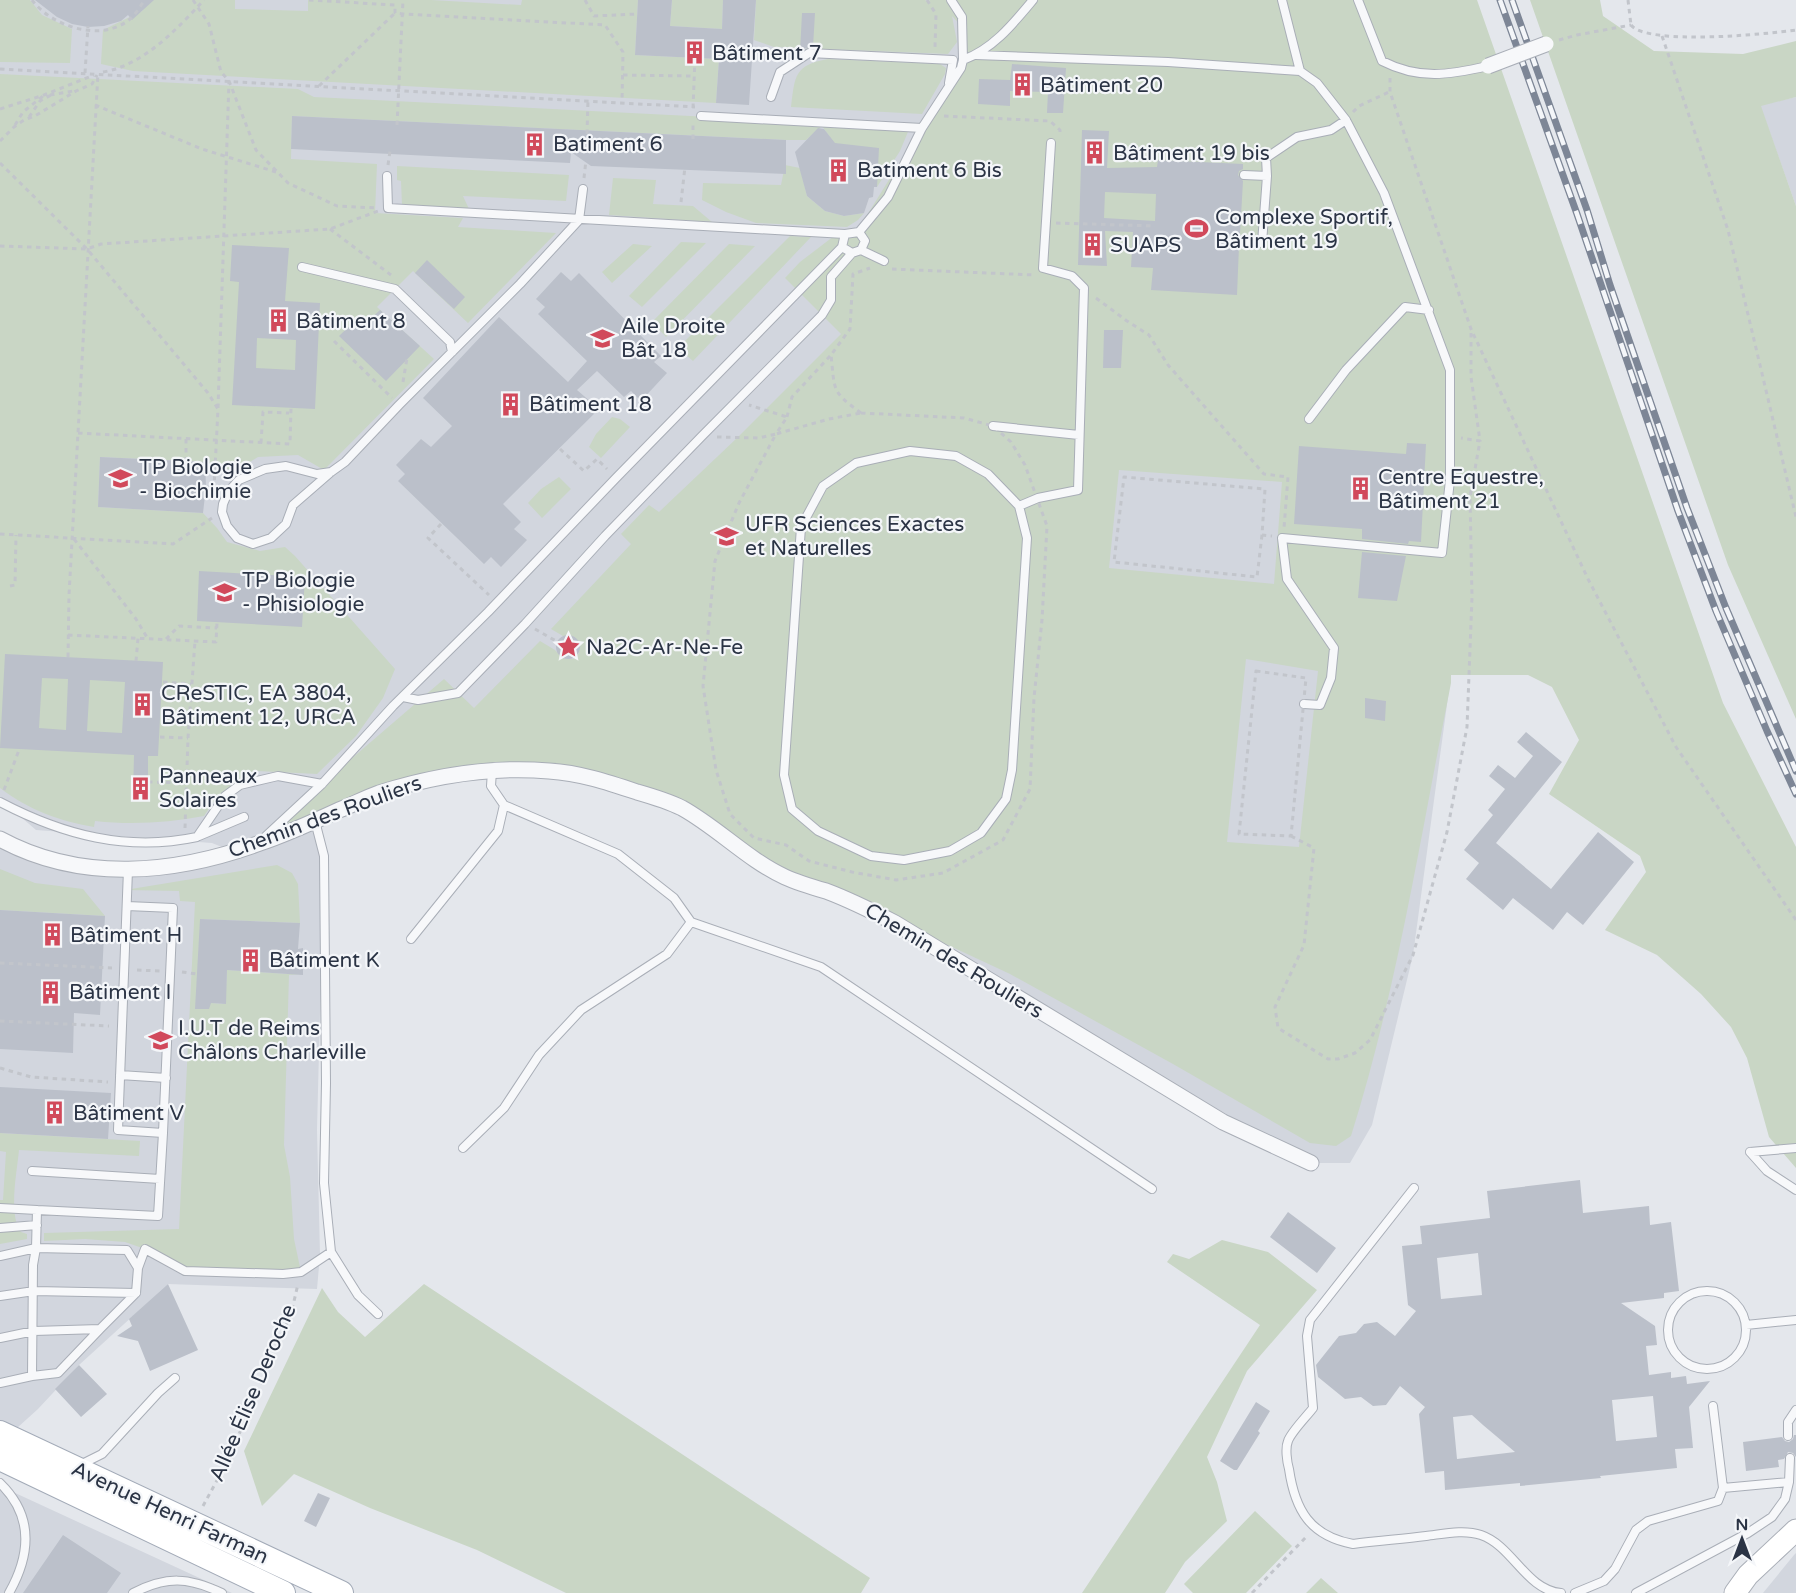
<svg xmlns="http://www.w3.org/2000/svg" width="1796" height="1593" font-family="'Varela Round',sans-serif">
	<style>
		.built { fill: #d2d6de }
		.green { fill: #c9d6c5; fill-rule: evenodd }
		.building { fill: #bbc0ca; fill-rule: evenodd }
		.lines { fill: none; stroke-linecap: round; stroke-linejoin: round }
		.lane-casing { stroke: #a9aeb7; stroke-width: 10 }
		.street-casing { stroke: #a9aeb7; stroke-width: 17 }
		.secondary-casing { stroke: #a9aeb7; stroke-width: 23 }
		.primary-casing { stroke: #a3abb8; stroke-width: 26 }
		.path { stroke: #c2c5cb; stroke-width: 3; stroke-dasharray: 4.5 4.5; stroke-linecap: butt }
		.lane { stroke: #f7f8fa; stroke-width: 8 }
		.street { stroke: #f7f8fa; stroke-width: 15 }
		.secondary { stroke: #fff; stroke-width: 21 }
		.primary { stroke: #fff; stroke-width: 24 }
		.rail-casing { stroke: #7d8696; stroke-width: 7 }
		.rail { stroke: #f4f6f9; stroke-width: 4.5; stroke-dasharray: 14; stroke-linecap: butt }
		.street-bridge-casing { stroke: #a9aeb7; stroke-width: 17; stroke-linecap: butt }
		.path-bridge { stroke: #c2c5cb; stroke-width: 3; stroke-dasharray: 4.5 4.5; stroke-linecap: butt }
		.street-bridge { stroke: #f7f8fa; stroke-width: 15 }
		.labels { text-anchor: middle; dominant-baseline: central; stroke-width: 4.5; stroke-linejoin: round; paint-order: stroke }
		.poi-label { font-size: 21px; fill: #2b3445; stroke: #f4f6f9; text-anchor: start }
		.street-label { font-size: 21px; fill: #2b3445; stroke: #f4f6f9 }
	</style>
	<rect width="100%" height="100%" fill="#e4e7ec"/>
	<path class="built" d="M0,0H1303L1451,675L1413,955L1372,1125L1350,1163H1311L895,923L680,807L586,775L492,771L402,787L315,821L324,856L317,1130L320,1255L317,1289L168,1284L79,1365L38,1409L17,1428L0,1433V839L22,851L128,870L232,851L212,843L36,830L0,799Z
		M1796,97V206L1760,105Z
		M0,1486L232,1593H0Z
		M1796,1553V1593H1763L1794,1555Z"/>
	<path class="green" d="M0,0H30L42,15L72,29L70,63L0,62Z
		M149,0H235V9L308,11V0H431L521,5L522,0H638L635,55L719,59L716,103L133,71L101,64L103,30L142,11Z
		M672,0H723L722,29L670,26Z
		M756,0H925L928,2L930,0H1477L1723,703L1796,847V1168L1769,1137L1747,1058L1731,1027L1701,994L1657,955L1605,930L1646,872L1640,856L1549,794L1579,740L1552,687L1528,675H1451V683C1421,834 1397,990 1351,1136L1336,1146L1310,1143L1173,1064L1010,974L860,904L787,878L680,808L547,770L402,787L259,844L322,784L444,679L474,708L540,641L555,650L563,658L573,659L579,653L578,641L571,636H563L551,629L631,544L621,534L649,505L659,512L737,438L841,334L785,278L800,262L838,233L854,236L948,85L967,47L966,31L952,16L957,42L948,54L774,47L754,40ZM1119,470L1282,482L1274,584L1109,568ZM1246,659L1318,671L1299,847L1227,842Z
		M1530,0H1600L1603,16L1654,51L1743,54L1796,41V97L1761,106L1796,206V719L1728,565Z
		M828,59L940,64L946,68L945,74L922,114L791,107C795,76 794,65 828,59Z
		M0,74L298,89L314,97L910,127L900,151L877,187L828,143L832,140L822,126L806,140H786L292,116L291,159L377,164L375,213L463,218L458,227L556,233L468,323L413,271L377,307L434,359L324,470L298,455L258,457L235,471L205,462L100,457L98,507L203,513L217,528L227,542L260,551L285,547L295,556L395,669L383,698L356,736L317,774L257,771L217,797L204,816C168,823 131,825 95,821L94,827C59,821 29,810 0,788Z
		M785,165L800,168L807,196L825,211L844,216L864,213L858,220L847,227L756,223L726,212L702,200L703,183L781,185Z
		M397,166L569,175L566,201L463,196L469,209L402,205L401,181L397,180Z
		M613,178L656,180L653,204L693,206L712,222L609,215Z
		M790,236L811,237L693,361L678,348Z
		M681,242L706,243L642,307L629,296Z
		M633,244L652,246L612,283L602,272Z
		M729,244L755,246L666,337L652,322Z
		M612,417L620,419L630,427L601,458L589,447L596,434Z
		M559,477L571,489L542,518L528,503L541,489Z
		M277,865L292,873L298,884L300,923L200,919L211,1003L225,1004L227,970L303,975H289L284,1145L290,1177L294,1239L301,1272L185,1271L145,1249L125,1242L85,1239L44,1241V1233L179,1229L195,902L180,901L179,891L125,890Z
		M0,869L35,883L83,889L105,916L0,910Z
		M0,1133L140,1141L139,1156L19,1150C17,1172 8,1215 21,1232L27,1234V1239L0,1244V1200H3L6,1152L0,1151Z
		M1222,1240L1268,1252L1317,1290L1247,1371L1207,1457L1217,1482L1227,1521L1185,1562L1165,1593H1082L1260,1325L1167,1262L1173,1254L1189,1259Z
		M424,1284L870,1578L861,1593H566L477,1550L370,1508L294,1474L262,1506L244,1451L322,1288L338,1312L365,1337Z
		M1255,1511L1292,1546L1246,1593H1193L1184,1584Z
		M1321,1578L1338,1593H1306Z"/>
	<path class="building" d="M35,0H154L132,20L128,15L121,21L104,26L88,27L72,24L57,17Z
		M638,0H672L670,26L722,29L723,0H756L749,105L716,103L719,59L635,55Z
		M802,13H815L813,47L806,48L800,52Z
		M1012,64L1066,68L1063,113H1047L1048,92L1010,91V106L978,104L979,79L1010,80V81Z
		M292,116L786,140V174L591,166L571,152L570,163L291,149Z
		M818,128L824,129L835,143L879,148L877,187H874L873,197L869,198L864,213L844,216L825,211L807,196L795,152Z
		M1082,130L1109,131L1107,168L1157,167L1158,160L1243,164V169L1239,171L1238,175L1243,181L1240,234L1235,236L1233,240L1235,244L1239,246L1237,295L1151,290L1153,268L1131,267L1133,232L1105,231L1107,266L1078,265ZM1105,192L1156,194L1155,221L1104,218Z
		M232,245L289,248L285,301L320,303L315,409L232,405L239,282L230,281ZM257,338L296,340L295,370L256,368Z
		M427,260L465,297L454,309L415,273Z
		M561,272L571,281L579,273L661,356L654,362L667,373L641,401L631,391L624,397L597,371L577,390L599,409L503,504L521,522L514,529L527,540L501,567L491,557L484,564L398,481L405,474L396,465L421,439L431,447L452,426L423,398L499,317L568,382L587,361L538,314L545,307L536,299Z
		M380,310L420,346L386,381L339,336L360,316L366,323Z
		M1104,330H1123L1121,368H1103Z
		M1407,443L1426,444L1421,542L1409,541L1408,544L1362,539V529L1294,524L1299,446L1406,454Z
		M100,457L205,462L206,487L203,513L98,507Z
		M1362,552L1406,556L1397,601L1358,598Z
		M199,571L305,577L302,627L197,621Z
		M556 647a12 12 0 1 1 24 0a12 12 0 1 1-24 0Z
		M5,654L163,662L158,756H148V795H133L134,755L0,748ZM42,678L68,679L66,730L39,728ZM90,680L125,682L122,733L87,731Z
		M1365,698L1386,701L1385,721L1365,718Z
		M1526,732L1562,762L1496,843L1551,889L1598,832L1634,862L1583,925L1567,912L1553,930L1513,898L1503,910L1466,879L1479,863L1464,850L1493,815L1488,810L1505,789L1489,776L1498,765L1515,778L1533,756L1517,742Z
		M0,910L105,916L100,1015L74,1013L73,1053L0,1049Z
		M200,919L300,923L298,949L303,948V975L227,970L226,1004L211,1003L209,1009H195Z
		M0,1087L111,1093L108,1139L0,1133Z
		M1580,1180L1583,1213L1649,1206L1650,1225L1671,1222L1679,1291L1664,1293V1298L1621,1303L1655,1326L1657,1345L1646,1346L1649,1375L1671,1372V1378L1686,1376L1687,1384L1710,1381L1689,1407L1693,1448L1675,1449L1677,1468L1600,1476L1601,1478L1520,1486V1483L1445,1490L1444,1471L1425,1473L1419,1414L1425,1407L1400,1386L1386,1405L1373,1406L1361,1397L1345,1399L1318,1377L1316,1365L1339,1336L1356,1333L1364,1324L1377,1322L1395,1336L1416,1311L1408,1305L1402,1246L1422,1244L1420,1226L1490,1218L1487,1191ZM1478,1253L1482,1295L1441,1299L1437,1258ZM1653,1396L1657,1437L1616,1441L1612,1400ZM1472,1415L1483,1425L1515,1452L1457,1459L1453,1417Z
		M1288,1212L1336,1248L1317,1273L1270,1237Z
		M168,1284L198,1350L150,1371L138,1341L117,1336L132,1326L129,1319Z
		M79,1365L107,1394L81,1417L55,1389Z
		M1256,1402L1270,1411L1258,1431L1260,1433L1237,1470H1234L1220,1461Z
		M1794,1435H1796V1457L1793,1453L1788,1452L1784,1459L1778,1460L1779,1467L1746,1471L1743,1442L1782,1437L1785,1441L1789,1442L1793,1439Z
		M318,1493L330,1498L316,1527L304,1521Z
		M63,1535L121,1573L107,1593H23Z"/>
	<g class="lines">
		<defs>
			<path id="lane" d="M1282,0L1300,71
				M1358,0L1382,61C1419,80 1449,75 1488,66
				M976,55L1168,62L1300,71L1317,83L1346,120L1384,193L1450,370V480L1442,553L1282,538L1287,579L1334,648L1331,678L1320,705L1304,704
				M963,60C993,49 1013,24 1033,0
				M771,97L780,72L809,53L953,60L949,83
				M701,116L922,128
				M387,176L388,208L845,234
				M1267,176L1266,158L1297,137L1331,130L1346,120
				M859,232L888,197L922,128L961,68L963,60L962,17L951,0
				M1239,240L1262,243L1267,176L1244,175
				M861,250L884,261
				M302,267L395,289L450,342L452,352
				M1309,419L1346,370L1405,307L1429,310
				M993,426L1079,435
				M331,472L317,474L286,466L265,469L239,480L228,492L223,504L222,512L227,526L237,538L253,544L271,538L286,524L293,505L331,472L345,462L399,405L520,284L579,220L583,189
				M1019,506L1027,538L1012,770L1006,799L981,833L950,851L904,860L871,856L818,831L792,809L784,775L801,527L823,486L856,463L910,451L956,456L988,474L1019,506L1038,498L1078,490L1084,288L1072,276L1043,268L1051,143
				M403,697L418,700L458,693L525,624L605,536L701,437L822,315L831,300V277L852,253
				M0,802C63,835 127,852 197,837L225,796L240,785L278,776L322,784
				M504,805L618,854L674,898L691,922L821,967L1152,1189
				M315,821L324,856L326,1083L324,1183L331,1252L358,1295L378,1314
				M199,836L244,817
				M266,836L322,784L393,706L488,612L616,478L842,247L845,234L859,232L865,241L861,250L852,253L842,247
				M127,906L173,908L163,1133L118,1130L128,870
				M411,939L498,831L504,805L491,786L492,771
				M120,1075L166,1078
				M463,1148L504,1108L539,1055L581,1010L667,954L691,922
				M1750,1152L1767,1171L1796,1190
				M1750,1152L1796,1148
				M32,1171L160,1179
				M1414,1188L1310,1320L1307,1336L1313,1408C1307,1416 1291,1432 1288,1441C1285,1448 1287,1462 1289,1469C1295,1510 1310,1536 1353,1544C1377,1541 1401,1539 1426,1536C1443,1534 1464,1529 1481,1535C1513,1546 1526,1590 1561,1593
				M0,1208L37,1210
				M0,1228L37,1225
				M0,1256L36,1248L127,1250L138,1268L136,1293L34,1291L0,1296
				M138,1268L145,1249L185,1271L283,1274L301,1272L331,1252
				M1668 1330a39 39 0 1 1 78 0a39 39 0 1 1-78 0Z
				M1746,1325L1796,1320
				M0,1338L34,1331L100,1329L136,1293
				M32,1376L33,1265L36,1248L37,1210L158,1216L163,1133
				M0,1383L32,1376L58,1373L100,1329
				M1713,1406L1723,1488
				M1788,1436V1422L1796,1410
				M80,1465L102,1454L158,1393L175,1378
				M0,1483C34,1516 31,1554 9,1593
				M133,1593C167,1576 188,1577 222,1593
				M1575,1593L1604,1581L1615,1569L1636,1530L1648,1521L1718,1501L1723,1488L1789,1482L1790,1458
				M1636,1593L1748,1533L1772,1517L1785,1499L1789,1482"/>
			<path id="street" d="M0,839C81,883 175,874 260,843C287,834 313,822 339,810C352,805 365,798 379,793C433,776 491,766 549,771C580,773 607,782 637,792C651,796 668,801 682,808C718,828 748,860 785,877C798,883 812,887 826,891C850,900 872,911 895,923L1223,1122L1311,1163"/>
			<path id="secondary" d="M1735,1593L1748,1575L1796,1530"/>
			<path id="primary" d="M0,1433L341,1593
				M0,1458L283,1593"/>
		</defs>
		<use href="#lane" class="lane-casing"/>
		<use href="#street" class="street-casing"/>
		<use href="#secondary" class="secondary-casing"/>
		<use href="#primary" class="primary-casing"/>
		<path class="path" d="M32,0C52,27 102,43 130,19C136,14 140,6 145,0
			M193,0L209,24L221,72L229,81L256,150L288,183L337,206L377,208
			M309,0L395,5V13L403,14L605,25L623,52L622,103
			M585,0L594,16L637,14
			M927,0L936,14L935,47
			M1628,0L1631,25
			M1631,25C1647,46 1768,34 1796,30
			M1662,36L1728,230L1796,517
			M1559,40L1577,35L1631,25
			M0,69L695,107
			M103,72C144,65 177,29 204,0
			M623,75L693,76
			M1390,78V92L1471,329L1588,579L1676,747L1796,920
			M319,86L395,13
			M50,95L73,91
			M95,105L202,149L276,172
			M693,108L695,58
			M0,109L44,95L94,75
			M1353,112L1359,106L1389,92
			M944,116L1050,121L1060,130V136
			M29,117L40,101L51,95
			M15,125L23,112L43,96
			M397,125L403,0
			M587,134L588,100
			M693,139V123
			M0,141L14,127L24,120L35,116L76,91L92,84L97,75
			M0,163L87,249L208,393L218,409L214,488L206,487
			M388,165L390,151
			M584,178L586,160
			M681,202L685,167
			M1056,223L1155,226
			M330,229L391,275
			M0,246L87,249L101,244L330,229L378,211
			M892,269L1035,275
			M1096,298L1127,321L1149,335L1168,365L1264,474L1288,477L1284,528
			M1471,333V377L1480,441
			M334,341L392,398
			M403,382L407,358
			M218,408L229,81
			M861,413C831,391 835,391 831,355L850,329L853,274L870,268
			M861,413L964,418L993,426L1011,442L1025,465L1047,526L1042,620L1034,698L1030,789L1003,840L943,873L896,880L852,872L809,861L786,845L754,838L730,814L716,770L703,686L715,561L739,503L776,434L829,419Z
			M787,417L792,397L831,355
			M78,433L290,444L291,408
			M717,437L759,438L776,434L787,417L749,405
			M186,439V461
			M261,443L263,412L289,413
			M560,449L584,471L597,459L607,469
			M441,524L428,538L489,595
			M0,534L173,544L212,518
			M1262,535L1257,577L1114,562L1124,477L1265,489L1262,535L1272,536
			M74,539L136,619L148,639
			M10,586L15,585L16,535
			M535,629L556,641
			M68,635L216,642L217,623
			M166,639L179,626L217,628
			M68,657L69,595L98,73
			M136,661L138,638
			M1256,671L1306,678L1291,836L1239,834Z
			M163,682L191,684
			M160,737L188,738
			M148,782L186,783
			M4,790L19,750
			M185,828L188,738L195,641
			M1291,836L1314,848L1304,945L1275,1007L1278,1028L1328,1059H1338L1355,1053L1370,1040L1413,955L1447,832L1467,727L1472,597L1470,497L1480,441L1461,438
			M0,963L112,968
			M137,970L160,971
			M182,972L197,974
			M0,1021L109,1026
			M0,1068L31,1077L108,1082
			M203,1506L227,1462L291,1314L298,1284
			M1252,1593L1307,1536"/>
		<use href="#lane" class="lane"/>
		<use href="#street" class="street"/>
		<use href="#secondary" class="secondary"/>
		<use href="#primary" class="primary"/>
		<defs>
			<path id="rail" d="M1500,0L1577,214L1678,511L1716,611L1767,731L1796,794
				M1512,0L1587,210L1610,285L1687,508L1726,608L1796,771"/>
		</defs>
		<use href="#rail" class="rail-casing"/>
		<use href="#rail" class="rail"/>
		<defs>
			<path id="street-bridge" d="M1488,66L1546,44"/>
		</defs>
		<use href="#street-bridge" class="street-bridge-casing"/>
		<path class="path-bridge" d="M85,73L88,26"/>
		<use href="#street-bridge" class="street-bridge"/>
	</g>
	<defs>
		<symbol id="building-bare" viewBox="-9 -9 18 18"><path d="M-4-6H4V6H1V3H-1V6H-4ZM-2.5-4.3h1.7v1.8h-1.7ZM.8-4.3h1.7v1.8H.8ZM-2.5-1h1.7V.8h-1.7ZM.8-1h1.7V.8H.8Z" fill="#d1495b" stroke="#f4f6f9" stroke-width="2.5" paint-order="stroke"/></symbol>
		<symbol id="stadium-bare" viewBox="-9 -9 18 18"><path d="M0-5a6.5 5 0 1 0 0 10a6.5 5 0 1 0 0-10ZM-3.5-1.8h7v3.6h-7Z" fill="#d1495b" stroke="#f4f6f9" stroke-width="2.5" paint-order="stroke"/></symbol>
		<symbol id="university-bare" viewBox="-9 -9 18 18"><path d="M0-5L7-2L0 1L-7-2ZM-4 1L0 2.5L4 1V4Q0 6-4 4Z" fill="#d1495b" stroke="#f4f6f9" stroke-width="2.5" paint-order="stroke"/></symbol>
		<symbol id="sight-bare" viewBox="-9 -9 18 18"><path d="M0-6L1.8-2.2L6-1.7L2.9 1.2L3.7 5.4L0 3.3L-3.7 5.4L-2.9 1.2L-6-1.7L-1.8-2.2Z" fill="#d1495b" stroke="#f4f6f9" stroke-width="2.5" paint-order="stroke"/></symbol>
	</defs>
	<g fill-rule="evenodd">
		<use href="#building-bare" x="678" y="36" width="33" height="33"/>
		<use href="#building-bare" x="1006" y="68" width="33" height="33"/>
		<use href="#building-bare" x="518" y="128" width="33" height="33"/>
		<use href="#building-bare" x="1078" y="136" width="33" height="33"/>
		<use href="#building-bare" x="822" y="154" width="33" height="33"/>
		<use href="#stadium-bare" x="1180" y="212" width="33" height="33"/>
		<use href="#building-bare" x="1076" y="228" width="33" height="33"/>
		<use href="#building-bare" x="262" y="304" width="33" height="33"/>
		<use href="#university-bare" x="586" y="322" width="33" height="33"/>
		<use href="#building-bare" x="494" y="388" width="33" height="33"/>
		<use href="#university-bare" x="104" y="462" width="33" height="33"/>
		<use href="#building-bare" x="1344" y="472" width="33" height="33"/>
		<use href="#university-bare" x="710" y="520" width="33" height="33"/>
		<use href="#university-bare" x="208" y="576" width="33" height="33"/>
		<use href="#sight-bare" x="552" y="630" width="33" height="33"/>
		<use href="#building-bare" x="126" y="688" width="33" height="33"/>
		<use href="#building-bare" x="124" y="772" width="33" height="33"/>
		<use href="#building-bare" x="36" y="918" width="33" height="33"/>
		<use href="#building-bare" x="234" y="944" width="33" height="33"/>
		<use href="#building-bare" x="34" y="976" width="33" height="33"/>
		<use href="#university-bare" x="144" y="1024" width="33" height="33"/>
		<use href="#building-bare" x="38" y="1096" width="33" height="33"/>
	</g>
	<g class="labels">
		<g class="poi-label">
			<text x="712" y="53">Bâtiment 7</text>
			<text x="1040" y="85">Bâtiment 20</text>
			<text x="553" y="144">Batiment 6</text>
			<text x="1113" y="153">Bâtiment 19 bis</text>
			<text x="857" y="170">Batiment 6 Bis</text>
			<text x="1215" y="217">Complexe Sportif,<tspan x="1215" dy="24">Bâtiment 19</tspan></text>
			<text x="1110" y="245">SUAPS</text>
			<text x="296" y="321">Bâtiment 8</text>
			<text x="621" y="326">Aile Droite<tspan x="621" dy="24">Bât 18</tspan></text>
			<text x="529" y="404">Bâtiment 18</text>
			<text x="139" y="467">TP Biologie<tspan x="139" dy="24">- Biochimie</tspan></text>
			<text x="1378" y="477">Centre Equestre,<tspan x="1378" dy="24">Bâtiment 21</tspan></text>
			<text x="745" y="524">UFR Sciences Exactes<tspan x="745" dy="24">et Naturelles</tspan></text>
			<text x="242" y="580">TP Biologie<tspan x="242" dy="24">- Phisiologie</tspan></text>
			<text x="586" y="647">Na2C-Ar-Ne-Fe</text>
			<text x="161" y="693">CReSTIC, EA 3804,<tspan x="161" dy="24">Bâtiment 12, URCA</tspan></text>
			<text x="159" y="776">Panneaux<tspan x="159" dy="24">Solaires</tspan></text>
			<text x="70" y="935">Bâtiment H</text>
			<text x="269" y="960">Bâtiment K</text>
			<text x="69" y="992">Bâtiment I</text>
			<text x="178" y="1028">I.U.T de Reims<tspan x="178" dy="24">Châlons Charleville</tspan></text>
			<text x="73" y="1113">Bâtiment V</text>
		</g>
		<g class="street-label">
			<text transform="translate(325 817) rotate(-20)">Chemin des Rouliers</text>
			<text transform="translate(954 961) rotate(31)">Chemin des Rouliers</text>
			<text transform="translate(253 1393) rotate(-67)">Allée Élise Deroche</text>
			<text transform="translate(170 1513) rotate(25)">Avenue Henri Farman</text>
		</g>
	</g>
	<g transform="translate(1742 1539)" stroke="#f4f6f9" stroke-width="4.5" paint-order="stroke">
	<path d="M0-4.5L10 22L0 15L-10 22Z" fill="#2b3445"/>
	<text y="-9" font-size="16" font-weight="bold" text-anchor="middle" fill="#2b3445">N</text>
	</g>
</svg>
